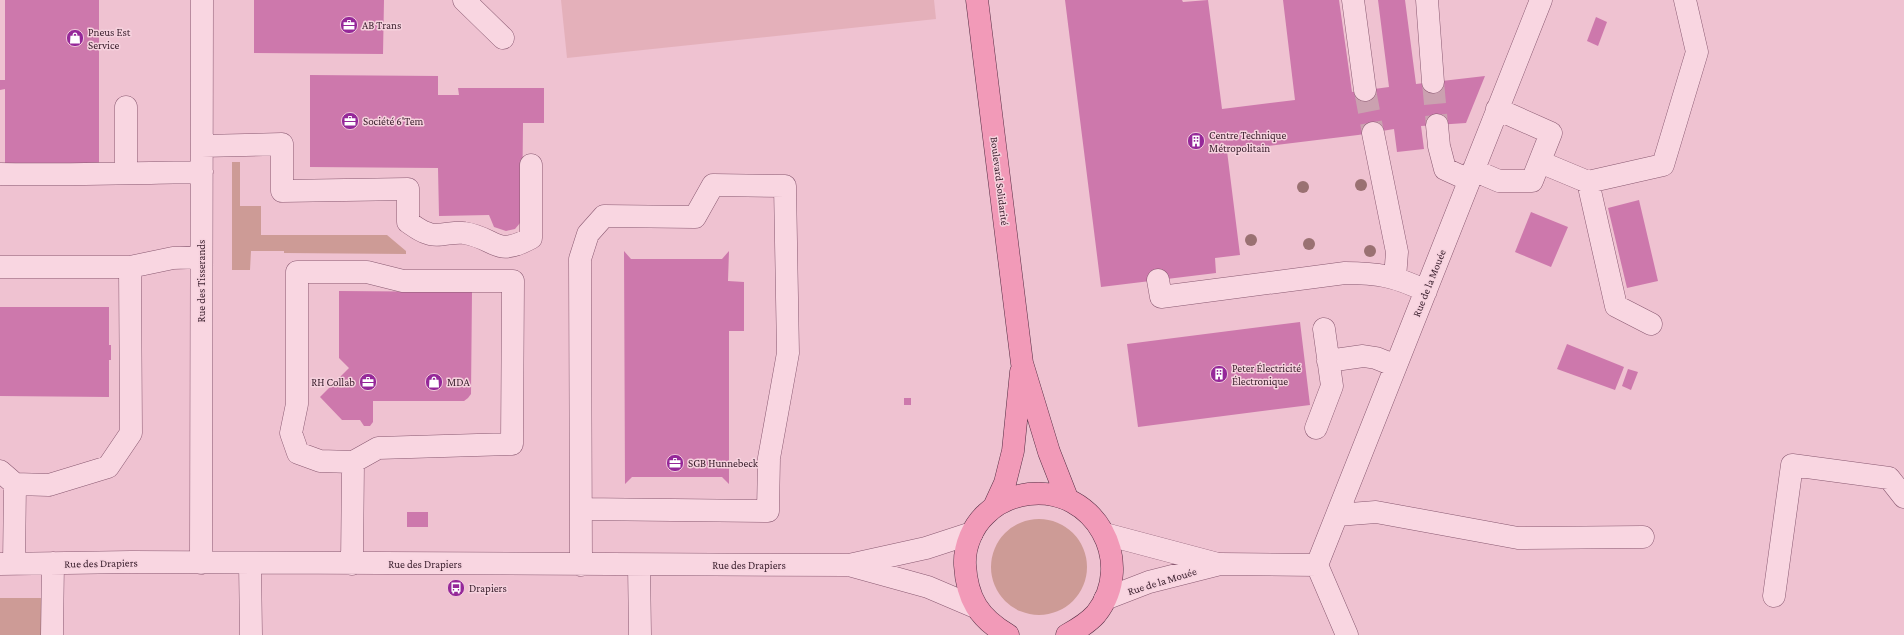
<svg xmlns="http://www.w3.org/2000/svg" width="1904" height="635" font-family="'Crimson Pro',serif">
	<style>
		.farmland { fill: #e4b0ba }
		.green { fill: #cd9b96 }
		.building { fill: #cd78ac }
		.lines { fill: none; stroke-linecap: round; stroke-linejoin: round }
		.minor-tunnel { stroke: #cba1b0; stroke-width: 22; stroke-dasharray: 22 11; stroke-linecap: butt }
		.minor-casing { stroke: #895971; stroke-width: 23 }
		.major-casing { stroke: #572e45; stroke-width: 23 }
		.minor { stroke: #f9d6e1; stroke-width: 22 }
		.major { stroke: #f29ab8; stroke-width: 22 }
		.tree { fill: #9a7172 }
		.labels { text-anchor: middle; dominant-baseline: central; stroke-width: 3; stroke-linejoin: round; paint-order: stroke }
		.poi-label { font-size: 11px; fill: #391e2c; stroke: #f6d2de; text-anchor: start }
		.street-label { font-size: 11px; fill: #391e2c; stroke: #f6d2de }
	</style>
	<rect width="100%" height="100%" fill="#efc2d1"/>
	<path class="farmland" d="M561,0H934L936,19L567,58Z"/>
	<path class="green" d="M232,162H240V206H261V235H387L406,251V254L284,253V251H251L250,270H232Z
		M991 567a48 48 0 1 1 96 0a48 48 0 1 1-96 0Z
		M0,598H43L42,635H0Z"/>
	<path class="building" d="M5,0H99V164H5V89L0,90V80H5Z
		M254,0H384L383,54L254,53Z
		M1065,0H1182L1183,2L1208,0L1222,109L1295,100L1283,0H1339L1352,92L1389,87L1378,0H1405L1416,84L1485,76L1466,123L1421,126L1424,149L1397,152L1394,129L1358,135L1227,151L1240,255L1215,258L1216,273L1101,287Z
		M1596,17L1607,22L1598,46L1587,41Z
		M310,75L438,76V95H459L458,88H544V123H523L522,216L520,223L515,229L506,231L494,227L489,215L439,216L438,168L310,167Z
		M1639,200L1658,281L1627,288L1608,208Z
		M1531,212L1568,227L1551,267L1515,252Z
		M624,251L631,259H722L729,251L728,281L744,282V331H729V484L722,477H632L625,484Z
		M339,291L472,292L471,394L468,398L464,401H373V422L370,426H364L360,420H342L320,397L349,368L339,358Z
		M0,307H109V345H111V360H109V397L0,396Z
		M1300,322L1310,405L1138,427L1127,344Z
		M1567,344L1624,367L1615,390L1557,369Z
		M1628,369L1638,372L1631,390L1622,386Z
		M904,398H911V405H904Z
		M407,512H428V527H407Z"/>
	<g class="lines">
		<path class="minor-tunnel" d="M1433,82L1437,125
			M1365,90L1373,133"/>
		<defs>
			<path id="minor" d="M464,0L503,38
				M1353,0L1365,90
				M1427,0L1433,82
				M126,107V173
				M1437,125L1439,146L1445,169L1469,180
				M1373,133L1397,252L1395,278
				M202,146L282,144V191L408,189V222C414,226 420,231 427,233C437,238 453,231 464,233C497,238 494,258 531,238V165
				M1540,162L1588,182L1616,306L1651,324
				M1473,170L1499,181H1532L1551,133L1497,109
				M0,174C67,175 134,173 202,172
				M1588,182L1663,165L1697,52L1685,0
				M0,267H130L131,433L108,467L49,485L15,484L0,471
				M130,267L173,258L201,257
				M1158,280L1161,297L1345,273C1378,273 1395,276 1426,291
				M1328,361L1363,356L1376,358L1396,366
				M1316,428L1332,386L1324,329
				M1337,515L1376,512L1518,538L1643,537
				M1105,534L1218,564
				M201,563L202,0
				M250,563L251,635
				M0,564L131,562L849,565L926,548L972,533
				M14,564L15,484
				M352,564L353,462L320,461L298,453L291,433L297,404V272H367L403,281H513L512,444L378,448L353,462
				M581,565L580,259L588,234L604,216L695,217L713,185L785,186L788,353L769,458L768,511L581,509
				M639,565L640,635
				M852,566L928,587L975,607
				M1774,596L1792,465L1889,478L1904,497
				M1105,599L1149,582L1220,564L1317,565
				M52,635L53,563
				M1347,635L1317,565L1541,0"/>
			<path id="major" d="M977,0L1022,363L1049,452L1067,498
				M994,507L1005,483L1013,451L1021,372
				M1008,635C979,618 967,599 965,565C964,546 973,526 986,514C998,502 1013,496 1029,494C1094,486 1137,562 1096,614C1088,623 1078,629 1067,635"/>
		</defs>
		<use href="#minor" class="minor-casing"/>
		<use href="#major" class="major-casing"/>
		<use href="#minor" class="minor"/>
		<use href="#major" class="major"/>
	</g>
	<g class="tree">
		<circle cx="1361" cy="185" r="6"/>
		<circle cx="1303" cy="187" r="6"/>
		<circle cx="1251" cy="240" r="6"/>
		<circle cx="1309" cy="244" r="6"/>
		<circle cx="1370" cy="251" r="6"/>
	</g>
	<defs>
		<symbol id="office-disc" viewBox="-11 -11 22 22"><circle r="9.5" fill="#952899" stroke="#f6d2de"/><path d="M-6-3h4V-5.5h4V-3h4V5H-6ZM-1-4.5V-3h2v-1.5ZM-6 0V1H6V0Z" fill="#fff"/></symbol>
		<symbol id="shop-disc" viewBox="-11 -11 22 22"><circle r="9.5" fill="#952899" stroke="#f6d2de"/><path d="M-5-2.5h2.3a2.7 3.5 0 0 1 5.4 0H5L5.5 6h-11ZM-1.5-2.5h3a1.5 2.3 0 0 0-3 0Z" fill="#fff"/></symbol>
		<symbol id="building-disc" viewBox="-11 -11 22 22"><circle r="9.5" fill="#952899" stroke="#f6d2de"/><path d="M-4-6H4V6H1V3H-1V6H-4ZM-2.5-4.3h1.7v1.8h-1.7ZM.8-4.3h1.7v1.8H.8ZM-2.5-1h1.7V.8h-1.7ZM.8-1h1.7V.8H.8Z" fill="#fff"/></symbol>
		<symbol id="bus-disc" viewBox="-11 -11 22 22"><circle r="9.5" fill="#952899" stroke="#f6d2de"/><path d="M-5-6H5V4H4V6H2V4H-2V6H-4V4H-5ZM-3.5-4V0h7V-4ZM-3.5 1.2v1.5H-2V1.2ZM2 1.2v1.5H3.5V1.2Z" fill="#fff"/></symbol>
	</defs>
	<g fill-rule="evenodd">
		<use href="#office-disc" x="339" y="15" width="20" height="20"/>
		<use href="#shop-disc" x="65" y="28" width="20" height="20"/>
		<use href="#office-disc" x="340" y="111" width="20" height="20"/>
		<use href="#building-disc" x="1186" y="131" width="20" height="20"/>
		<use href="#building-disc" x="1209" y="364" width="20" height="20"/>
		<use href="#office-disc" x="358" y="372" width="20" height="20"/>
		<use href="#shop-disc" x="424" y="372" width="20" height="20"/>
		<use href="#office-disc" x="665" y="453" width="20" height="20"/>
		<use href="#bus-disc" x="446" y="578" width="20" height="20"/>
	</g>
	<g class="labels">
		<g class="poi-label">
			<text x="362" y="25">AB Trans</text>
			<text x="88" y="32">Pneus Est<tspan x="88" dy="13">Service</tspan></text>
			<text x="363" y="121">Société 6'Tem</text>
			<text x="1209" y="135">Centre Technique<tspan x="1209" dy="13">Métropolitain</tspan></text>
			<text x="1232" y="368">Peter Électricité<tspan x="1232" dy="13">Électronique</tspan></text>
			<text x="355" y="382" text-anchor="end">RH Collab</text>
			<text x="447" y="382">MDA</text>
			<text x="688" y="463">SGB Hunnebeck</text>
			<text x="469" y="588">Drapiers</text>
		</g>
		<g class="street-label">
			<text transform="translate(1000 181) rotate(83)">Boulevard Solidarité</text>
			<text transform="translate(201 281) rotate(-90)">Rue des Tisserands</text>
			<text transform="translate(1429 283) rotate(-68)">Rue de la Mouée</text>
			<text transform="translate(101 563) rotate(-1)">Rue des Drapiers</text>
			<text x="425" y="564">Rue des Drapiers</text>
			<text x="749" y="565">Rue des Drapiers</text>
			<text transform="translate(1162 581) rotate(-17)">Rue de la Mouée</text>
		</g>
	</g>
</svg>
